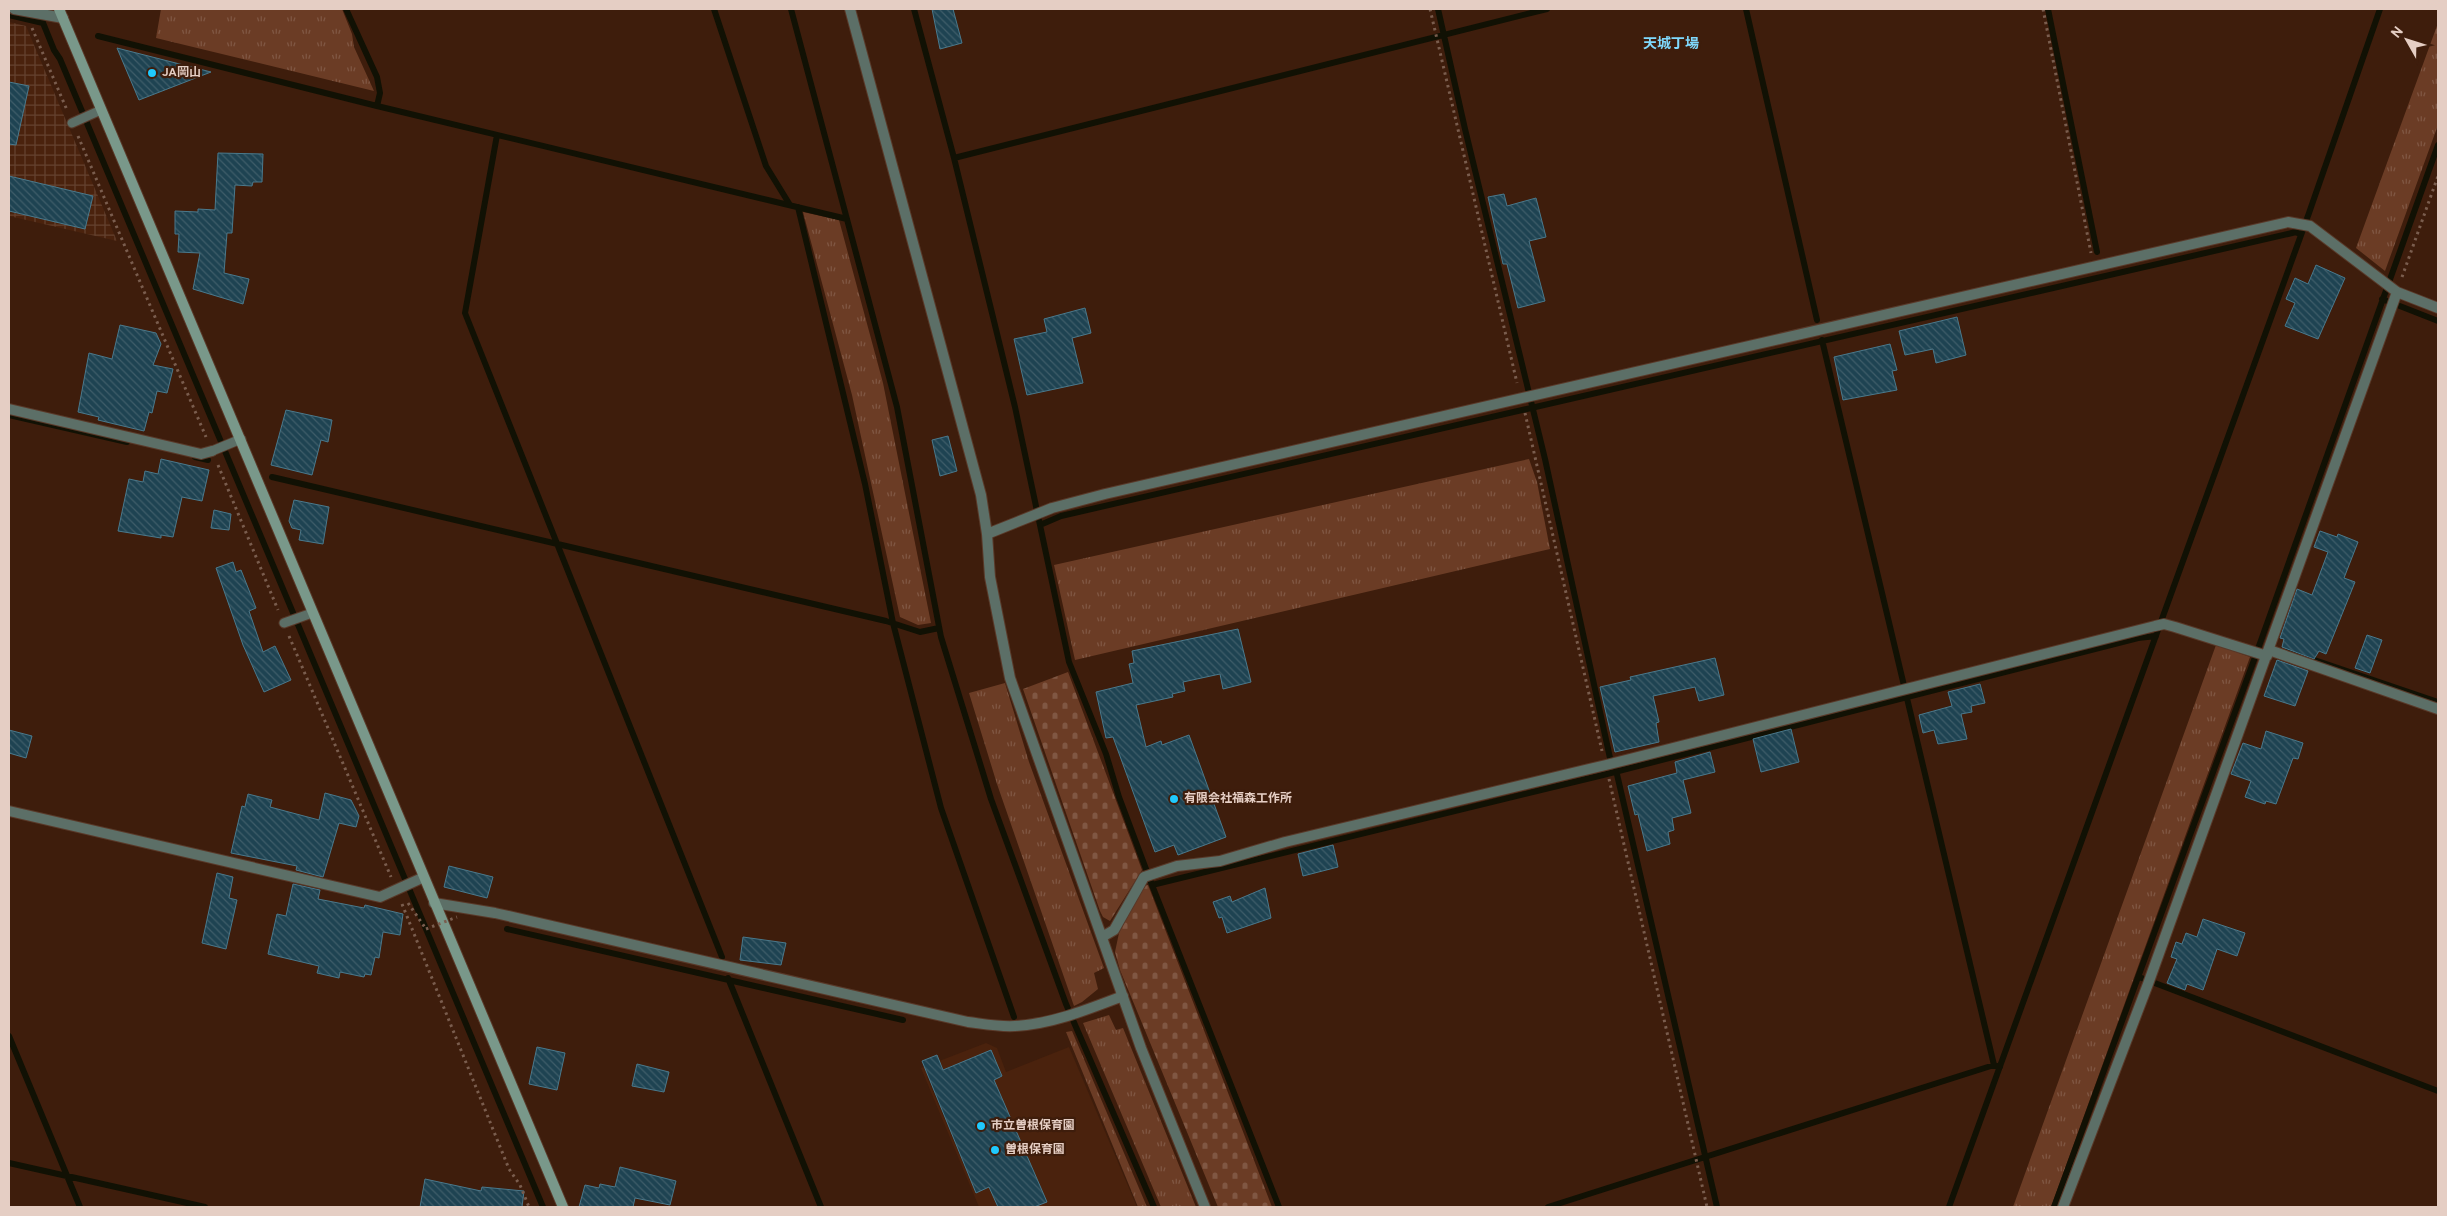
<svg xmlns="http://www.w3.org/2000/svg" width="2447" height="1216" font-family="Overpass,'Noto Sans JP',sans-serif">
	<style>
		.built { fill: #4a220d }
		.industrial { fill: url(#industrial-grid) }
		.grass { fill: url(#grass-tufts) }
		.cemetery { fill: url(#cemetery-stones) }
		.lines { fill: none; stroke-linecap: round; stroke-linejoin: round }
		.stream { stroke: #111104; stroke-width: 6 }
		.building { fill: url(#building-back-hatch); stroke: #4a798c }
		.lane-casing { stroke: #593929; stroke-width: 11 }
		.street-casing { stroke: #593929; stroke-width: 12 }
		.secondary-casing { stroke: #593929; stroke-width: 12 }
		.path { stroke: #7a5d4e; stroke-width: 3; stroke-dasharray: 2.5 4; stroke-linecap: butt }
		.lane { stroke: #5c6f67; stroke-width: 9 }
		.street { stroke: #5c6f67; stroke-width: 10 }
		.secondary { stroke: #79988a; stroke-width: 10 }
		.path-bridge { stroke: #7a5d4e; stroke-width: 3; stroke-dasharray: 2.5 4; stroke-linecap: butt }
		.poi-dot { fill: #20c9fd; stroke: #3e1d0c; stroke-width: 2 }
		.labels { text-anchor: middle; dominant-baseline: central; stroke-width: 4.5; stroke-linejoin: round; paint-order: stroke }
		.poi-label { font-size: 12px; font-weight: bold; fill: #e5cec4; stroke: #3e1d0c; text-anchor: start }
		.neighbourhood-label { font-size: 14px; font-weight: bold; fill: #7fd9fd; stroke: #3e1d0c }
	</style>
	<defs>
		<pattern id="industrial-grid" width="8" height="8" patternUnits="userSpaceOnUse" patternTransform="scale(1.25)"><rect width="8" height="8" fill="#4a220d"/><path d="M0 4h8M4 0v8" fill="none" stroke="#64412f"/></pattern>
		<pattern id="grass-tufts" width="24" height="20" patternUnits="userSpaceOnUse" patternTransform="scale(1.25)"><rect width="24" height="20" fill="#6b3c25"/><path d="M3 7l-1-3M5 7V3M7 7l1-3M15 17l-1-3M17 17v-4M19 17l1-3" fill="none" stroke="#805743"/></pattern>
		<pattern id="cemetery-stones" width="16" height="16" patternUnits="userSpaceOnUse" patternTransform="scale(1.25)"><rect width="16" height="16" fill="#6b3c25"/><path d="M2 7V4a2 2 0 0 1 4 0v3zM10 15v-3a2 2 0 0 1 4 0v3z" fill="#805743"/></pattern>
		<pattern id="building-back-hatch" width="6" height="6" patternUnits="userSpaceOnUse" patternTransform="scale(1.25)"><rect width="6" height="6" fill="#1e4352"/><path d="M-1 5l2 2M0 0l6 6M5-1l2 2" fill="none" stroke="#3f5d69"/></pattern>
	</defs>
	<rect width="100%" height="100%" fill="#3e1d0c"/>
	<path class="built" d="M986,1043L997,1048L1006,1072L1069,1047L1137,1207H1034L1046,1202L994,1080L1002,1076L991,1050L927,1077L970,1180L984,1174L998,1207H979L921,1068Z"/>
	<path class="industrial" d="M9,22L26,26L117,241L9,216Z"/>
	<path class="grass" d="M161,9H342L352,34L354,47L374,91L156,38Z
		M2438,23V125L2385,271L2356,248Z
		M803,212L839,220L883,383L931,623L918,625L900,617L852,395Z
		M1529,459L1537,482L1550,549L1075,660L1054,565Z
		M2216,645L2250,657L2051,1207H2013Z
		M1005,683L1029,762L1104,968L1094,973L1098,989L1082,1002L1074,1006L997,784L969,693Z
		M1109,1015L1116,1030L1123,1028L1196,1207H1161L1083,1023Z
		M1072,1031L1147,1207H1138L1066,1032Z"/>
	<path class="cemetery" d="M1068,672L1142,870L1110,921L1103,917L1100,911L1023,689Z
		M1148,885L1272,1207H1218L1120,970L1115,952L1119,933L1143,886Z"/>
	<g class="lines">
		<path class="stream" d="M346,9L377,77L380,93L377,106
			M714,9L766,166L790,205
			M791,9L897,407L941,637L991,799L1066,1004L1154,1207
			M914,9L954,158L1015,407L1069,662L1106,754L1119,797L1152,885L1279,1207
			M1438,9L1465,129L1545,459L1610,758
			M1746,9L1817,320
			M2048,9L2097,252
			M39,13L54,50L60,59L543,1207
			M9,15L43,23
			M98,36L377,106L847,219
			M497,135L465,313L722,957
			M954,158L1547,9
			M798,207L865,484L893,623L941,808L1014,1017
			M2382,299L2438,321
			M1822,340L1994,1065L2000,1067
			M9,415L127,442
			M195,457L208,460
			M272,477L886,621L920,632L939,628
			M1040,525L1061,516L2288,234L2296,232L2301,235
			M2288,651L2438,702
			M1616,770L1717,1207
			M1152,885L1603,775L2138,638L2156,636
			M507,929L903,1020
			M2139,977L2438,1091
			M728,978L821,1207
			M9,1036L80,1207
			M9,1163L205,1207
			M1548,1207L1994,1065
			M1949,1207L2309,213L2380,9
			M2054,1207L2254,660L2438,145"/>
	</g>
	<path class="building" d="M932,9H953L962,43L940,49Z
		M117,48L211,72L139,100Z
		M9,82L29,86L16,145L9,144Z
		M218,153L263,154L262,182H253L252,186L235,185L232,233H227L224,273L249,279L243,304L193,289L200,253L178,252L179,234H175V211L198,212V209L215,210Z
		M9,176L93,196L85,229L9,211Z
		M1504,194L1507,206L1536,198L1546,237L1529,241L1545,301L1518,308L1507,264H1503L1488,197Z
		M2316,265L2345,278L2318,339L2285,326L2295,303L2286,299L2295,278L2308,284Z
		M1085,308L1091,333L1072,338L1083,383L1027,395L1014,339L1047,332L1044,319Z
		M1957,317L1966,355L1936,363L1933,349L1905,355L1899,331Z
		M120,325L156,333L161,344L153,365L173,369L167,393L157,391L152,413L149,412L144,431L98,420L99,417L78,412L89,353L112,359Z
		M1890,344L1897,370L1892,371L1897,390L1843,400L1834,357Z
		M286,410L332,420L328,442L321,440L312,475L271,465Z
		M948,436L957,471L940,476L932,440Z
		M161,459L209,470L202,501L182,497L173,537L161,535V538L118,531L129,479L143,482L145,471L158,474Z
		M294,500L329,507L323,544L299,540L301,530L292,528L289,521Z
		M214,510L231,514L229,530L211,528Z
		M2320,531L2337,537L2338,534L2358,542L2344,578L2355,582L2326,654L2319,651L2314,659L2282,647L2284,639L2280,638L2297,589L2312,595L2328,552L2314,547Z
		M233,562L236,572L241,570L256,608L249,611L263,652L275,646L291,680L264,692L243,645L216,568Z
		M1238,629L1251,682L1223,689L1220,674L1183,682L1185,691L1172,694L1173,697L1136,705L1146,747L1161,741L1162,745L1189,735L1226,837L1178,855L1174,845L1155,852L1113,737L1106,738L1096,692L1133,683L1129,664L1134,663L1132,651Z
		M2367,635L2382,640L2370,673L2355,668Z
		M1715,658L1724,695L1699,701L1695,687L1653,696L1659,722L1656,723L1659,742L1615,752L1600,687L1631,680L1630,677Z
		M2277,660L2308,671L2295,706L2264,696Z
		M1980,684L1985,703L1971,706L1972,712L1961,714L1967,739L1938,744L1934,730L1923,733L1919,715L1952,706L1948,692Z
		M1791,729L1799,762L1761,772L1753,739Z
		M9,730L32,736L26,758L9,753Z
		M2266,731L2303,743L2298,759L2293,758L2276,804L2266,801L2265,804L2245,797L2251,781L2231,774L2243,743L2261,749Z
		M1710,752L1715,772L1683,780L1691,813L1672,818L1674,830L1668,832L1670,844L1647,851L1638,814L1635,815L1628,786L1677,773L1675,762Z
		M325,793L351,800L359,816L356,827L339,823L323,877L296,870L297,866L231,853L242,806L245,807L248,794L272,800L270,807L319,820Z
		M1333,845L1338,867L1303,876L1298,854Z
		M449,866L493,877L487,898L444,887Z
		M217,873L233,877L229,898L237,900L226,949L202,943Z
		M293,884L320,890L318,899L364,908L365,905L403,914L400,935L383,932L379,958L375,957L371,975L365,974L364,977L340,972L339,978L317,973L319,966L268,954L277,914L286,916Z
		M1265,888L1271,918L1227,933L1222,917L1219,918L1213,902L1230,896L1232,902Z
		M2203,919L2245,933L2237,956L2217,949L2203,990L2187,984L2185,990L2167,983L2177,959L2171,957L2176,942L2182,944L2186,933L2197,937Z
		M743,937L786,943L781,965L740,960Z
		M537,1047L565,1053L557,1090L529,1084Z
		M991,1050L1002,1076L994,1080L1047,1202L1034,1207H998L989,1187L976,1193L922,1061L937,1055L943,1070Z
		M637,1064L669,1072L664,1092L632,1086Z
		M620,1167L676,1181L670,1205L635,1198L633,1207H579L585,1185L599,1188L600,1184L615,1187Z
		M425,1179L481,1191L482,1187L524,1191L522,1207H420Z"/>
	<g class="lines">
		<defs>
			<path id="lane" d="M72,123L101,110
				M212,451L241,439
				M284,623L312,613"/>
			<path id="street" d="M14,9L63,18
				M850,9L981,495L987,534L990,577L1010,678L1141,1048L1205,1207
				M9,409L201,454L212,451
				M987,534L1052,508L1105,494L2288,222L2310,226L2397,292L2438,308
				M2269,650L2438,709
				M9,811L380,897L422,878
				M434,903L495,913L968,1022C984,1024 999,1027 1015,1026C1052,1024 1089,1009 1123,996
				M1102,937L1114,930L1144,877L1177,866L1220,861L1285,842L1606,765L2155,626L2164,624L2175,627L2267,656
				M2063,1207L2148,984L2397,292"/>
			<path id="secondary" d="M59,9L563,1207"/>
		</defs>
		<use href="#lane" class="lane-casing"/>
		<use href="#street" class="street-casing"/>
		<use href="#secondary" class="secondary-casing"/>
		<path class="path" d="M1430,9L1517,383
			M2043,9L2091,253
			M32,28L67,110
			M78,136L206,437
			M2402,277L2438,176
			M1525,413L1602,751
			M218,465L278,610
			M289,636L391,877
			M1609,779L1707,1207
			M408,903L426,929
			M402,904L509,1169L520,1185L529,1207"/>
		<use href="#lane" class="lane"/>
		<use href="#street" class="street"/>
		<use href="#secondary" class="secondary"/>
		<path class="path-bridge" d="M426,929L457,917"/>
	</g>
	<g class="poi-dot">
		<circle cx="152" cy="73" r="5"/>
		<circle cx="1174" cy="799" r="5"/>
		<circle cx="981" cy="1126" r="5"/>
		<circle cx="995" cy="1150" r="5"/>
	</g>
	<g class="labels">
		<g class="poi-label">
			<text x="162" y="73">JA岡山</text>
			<text x="1184" y="799">有限会社福森工作所</text>
			<text x="991" y="1126">市立曽根保育園</text>
			<text x="1005" y="1150">曽根保育園</text>
		</g>
		<g class="neighbourhood-label">
			<text x="1671" y="44">天城丁場</text>
		</g>
	</g>
	<rect width="2447" height="1216" fill="none" stroke="#e5cec4" stroke-width="20"/>
	<g transform="translate(2407 40) rotate(309)" stroke="#3e1d0c" stroke-width="4" paint-order="stroke">
	<path d="M0-4L9 19L0 12L-9 19Z" fill="#e5cec4"/>
	<text y="-8" font-size="14" font-weight="bold" text-anchor="middle" fill="#e5cec4">N</text>
	</g>
</svg>
